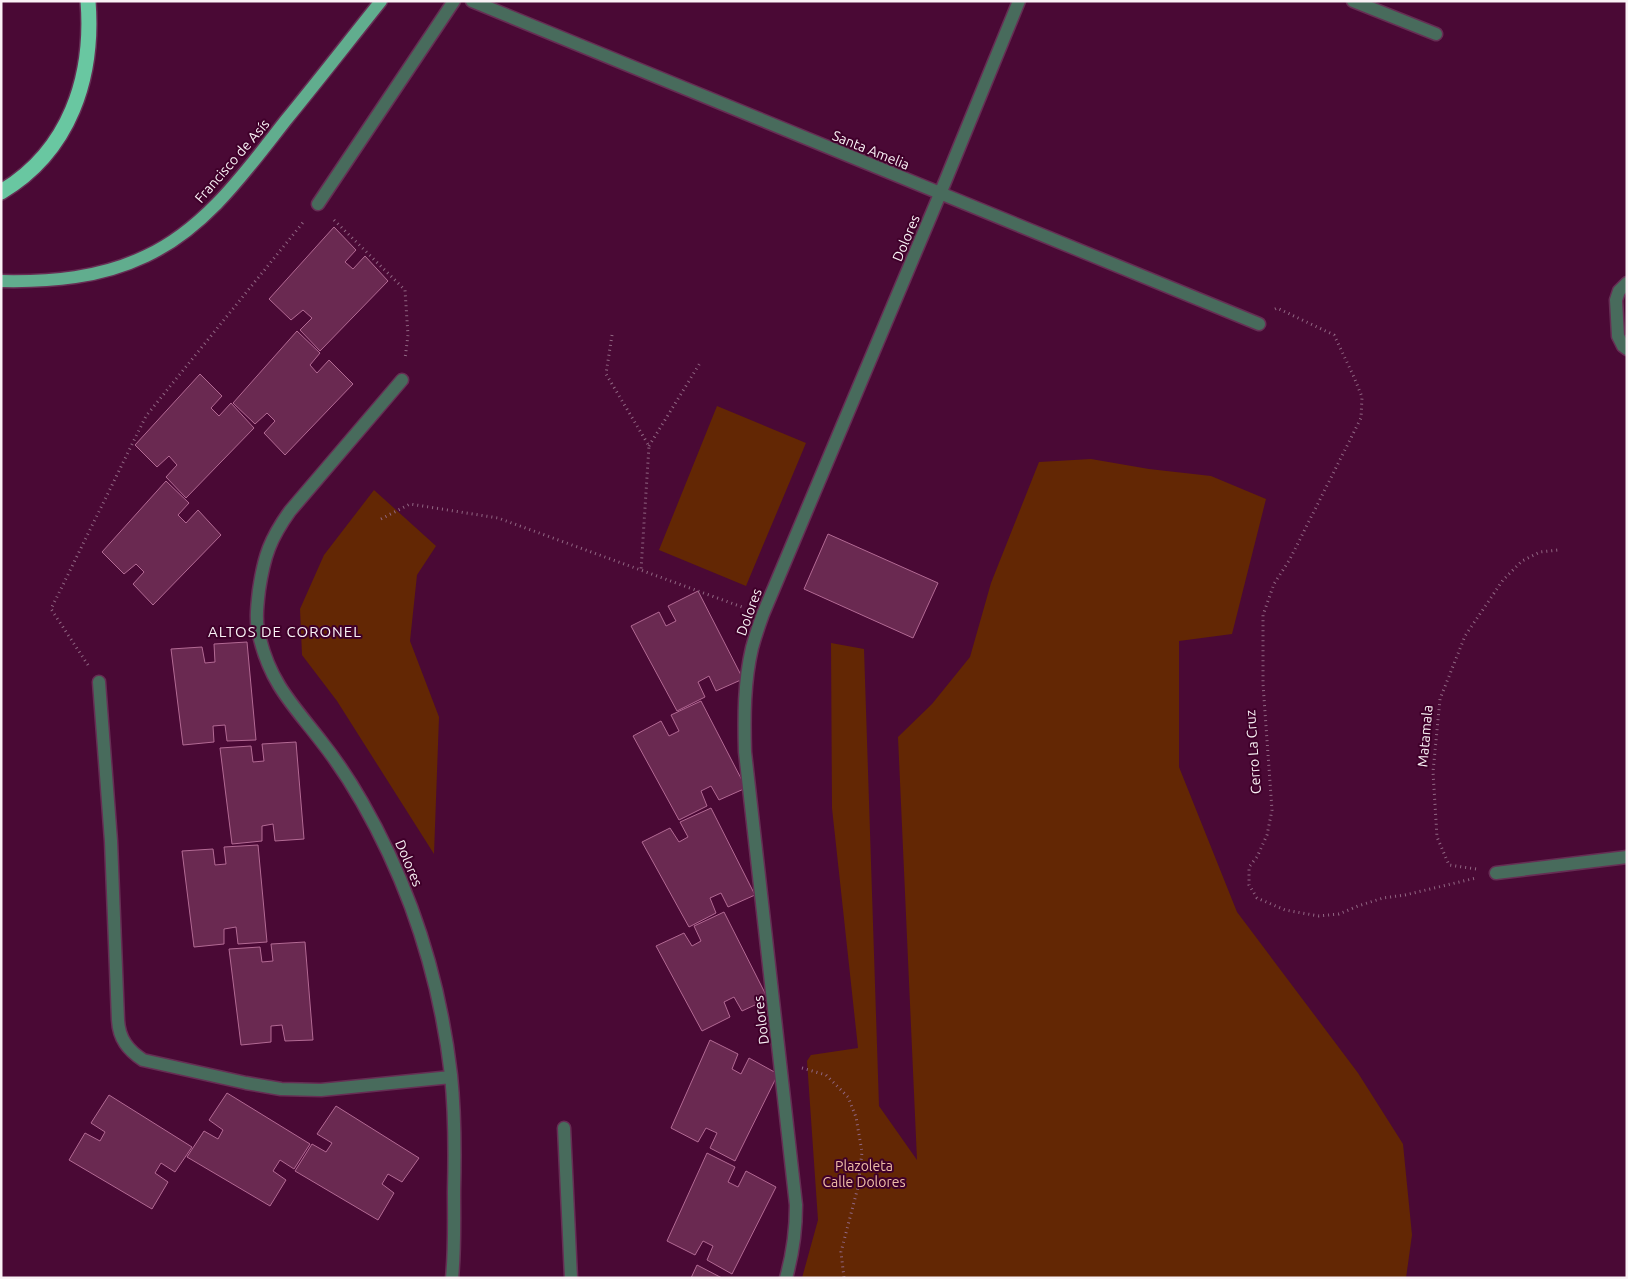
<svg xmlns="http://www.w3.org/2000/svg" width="1628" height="1279" font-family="Ubuntu,sans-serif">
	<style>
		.green { fill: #632704 }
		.building { fill: #6a2951; stroke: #b36a94 }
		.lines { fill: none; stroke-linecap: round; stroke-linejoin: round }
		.minor-casing { stroke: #662e54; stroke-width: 15 }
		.major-casing { stroke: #662e54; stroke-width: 15 }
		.highway-casing { stroke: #662e54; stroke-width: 18 }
		.path { stroke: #916783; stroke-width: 3; stroke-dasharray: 1 4; stroke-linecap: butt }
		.minor { stroke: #486b5c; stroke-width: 12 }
		.major { stroke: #61ad8e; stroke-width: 12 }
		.highway { stroke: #69c7a1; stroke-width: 15 }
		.labels { text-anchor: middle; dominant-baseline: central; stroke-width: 4; stroke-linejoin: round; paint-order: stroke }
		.street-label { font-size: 14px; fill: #faf2f6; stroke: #3f002a }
		.park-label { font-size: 14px; fill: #eebda6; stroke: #3f002a }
		.neighbourhood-label { font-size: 15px; letter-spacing: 1px; fill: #faf2f6; stroke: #3f002a }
	</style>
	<rect width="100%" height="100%" fill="#4a0935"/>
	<path class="green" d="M717,406L806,443L746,586L659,550Z
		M1091,459L1149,469L1211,476L1266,499L1232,634L1179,641V767L1237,912L1358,1073L1403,1144L1412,1235L1406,1278H802L818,1220L807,1061L811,1055L858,1048L832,808L831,643L864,649L879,1106L917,1160L898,737L932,704L970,657L991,583L1039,462Z
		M374,490L436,546L417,575L410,641L439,717L434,854L337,701L302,655L300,609L324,555Z"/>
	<path class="building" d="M334,227L356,250L345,262L353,269L365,256L388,281L320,351L300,330L312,318L303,310L291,320L269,299Z
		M297,331L320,353L310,365L317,373L329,360L353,384L285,455L264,433L275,421L267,413L255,424L233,403Z
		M200,374L222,396L211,408L219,416L231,403L254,428L186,498L166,477L177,465L169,456L157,467L135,445Z
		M166,481L189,503L178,515L186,523L198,510L221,535L153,605L133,584L144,572L136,564L124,574L102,552Z
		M828,534L938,583L913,638L804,589Z
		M698,591L743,679L716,691L709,676L698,682L705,697L677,711L631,626L659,612L666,626L676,621L668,606Z
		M247,642L256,740L227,741L225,725L213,726L214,742L183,745L171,649L202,647L205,663L215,662L214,644Z
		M701,701L746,788L719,800L711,786L701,791L707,806L679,820L633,736L661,721L669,736L679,731L671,715Z
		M296,742L304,839L275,841L273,824L262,826V841L232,844L220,748L251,746L253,762L264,761L262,744Z
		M711,808L755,895L728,907L721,893L710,898L716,913L689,927L642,842L670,828L679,842L688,837L680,822Z
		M258,845L267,942L238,944L236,927L224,929V944L194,947L182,851L213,849L215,865L226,864L224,847Z
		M724,912L768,999L742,1011L734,997L724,1002L730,1017L702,1031L656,946L684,933L692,946L701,941L694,926Z
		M305,942L313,1040L285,1041L282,1025L271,1026V1042L241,1045L229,949L260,947L262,962L273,961L271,944Z
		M710,1040L738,1054L732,1069L741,1074L749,1058L778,1074L735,1161L710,1148L717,1133L706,1128L698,1142L671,1128Z
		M227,1093L310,1144L294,1169L280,1160L273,1171L286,1180L270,1206L187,1157L204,1131L218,1139L223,1130L209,1120Z
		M109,1095L192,1147L175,1172L161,1163L155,1173L168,1182L152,1209L69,1160L85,1133L100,1141L105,1132L91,1123Z
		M336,1106L419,1158L402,1182L388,1174L382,1184L394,1193L378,1220L295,1171L312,1144L326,1152L332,1143L317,1134Z
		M707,1153L735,1167L728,1182L738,1187L746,1171L776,1187L732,1274L707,1260L713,1246L703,1241L695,1255L667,1241Z
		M697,1265L722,1278H691Z"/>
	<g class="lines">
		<defs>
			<path id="minor" d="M472,1L1259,324
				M1353,1L1436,34
				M318,204L454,1
				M1627,283L1619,291L1616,300L1618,336L1623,346L1627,349
				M402,380L290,511C270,539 264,556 259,590C257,607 255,623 260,639C271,684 294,706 321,741C336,760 350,781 362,802C410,886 440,980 451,1075C455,1114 455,1153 454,1191C454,1220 455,1249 452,1278
				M99,682L111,841L118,1020C119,1039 128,1050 143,1060L246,1083L281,1089L321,1090L451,1077
				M1496,873L1627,857
				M564,1128L571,1278
				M786,1278C793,1253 796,1230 796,1205L745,752C744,717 744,682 752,648C755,637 759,625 763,614L940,194L1019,1"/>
			<path id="major" d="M1,281C51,282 100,278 146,256C206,228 246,171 286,120C318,81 349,41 381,1"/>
			<path id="highway" d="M1,192C70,151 94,77 88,1"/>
		</defs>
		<use href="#minor" class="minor-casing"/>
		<use href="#major" class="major-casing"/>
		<use href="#highway" class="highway-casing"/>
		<path class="path" d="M334,220L405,290L408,335L405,359
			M1275,309L1277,308L1334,335L1354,377L1362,397L1361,418L1290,559L1274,584L1263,615V684L1272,810L1267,835L1257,857L1249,867V885L1257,898L1285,910L1319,916L1339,914L1358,906L1383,898L1405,895L1476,878
			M612,335L606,374L649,446L641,570
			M649,446L700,363
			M381,519L410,504L498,518L742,607
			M88,665L51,609L146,416L305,220
			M1476,869L1449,865L1437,837L1433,772L1440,699L1465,636L1503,580L1522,561L1540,552L1558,550
			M802,1068L826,1075L848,1097L856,1117L862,1152L858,1187L841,1252L844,1278"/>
		<use href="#minor" class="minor"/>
		<use href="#major" class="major"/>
		<use href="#highway" class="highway"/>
	</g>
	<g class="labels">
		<g class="street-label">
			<text transform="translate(871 150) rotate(22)">Santa Amelia</text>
			<text transform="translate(232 161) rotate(-49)">Francisco de Asís</text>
			<text transform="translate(906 238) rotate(-67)">Dolores</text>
			<text transform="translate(749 612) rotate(-70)">Dolores</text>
			<text transform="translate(1425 736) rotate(-85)">Matamala</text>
			<text transform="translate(1253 752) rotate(-94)">Cerro La Cruz</text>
			<text transform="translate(409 863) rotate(67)">Dolores</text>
			<text transform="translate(761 1020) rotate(-97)">Dolores</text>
		</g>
		<g class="park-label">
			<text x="864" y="1166">Plazoleta<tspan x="864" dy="16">Calle Dolores</tspan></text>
		</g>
		<g class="neighbourhood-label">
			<text x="285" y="631">ALTOS DE CORONEL</text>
		</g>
	</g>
	<rect width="1628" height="1279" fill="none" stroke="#faf2f6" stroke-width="5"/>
</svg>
